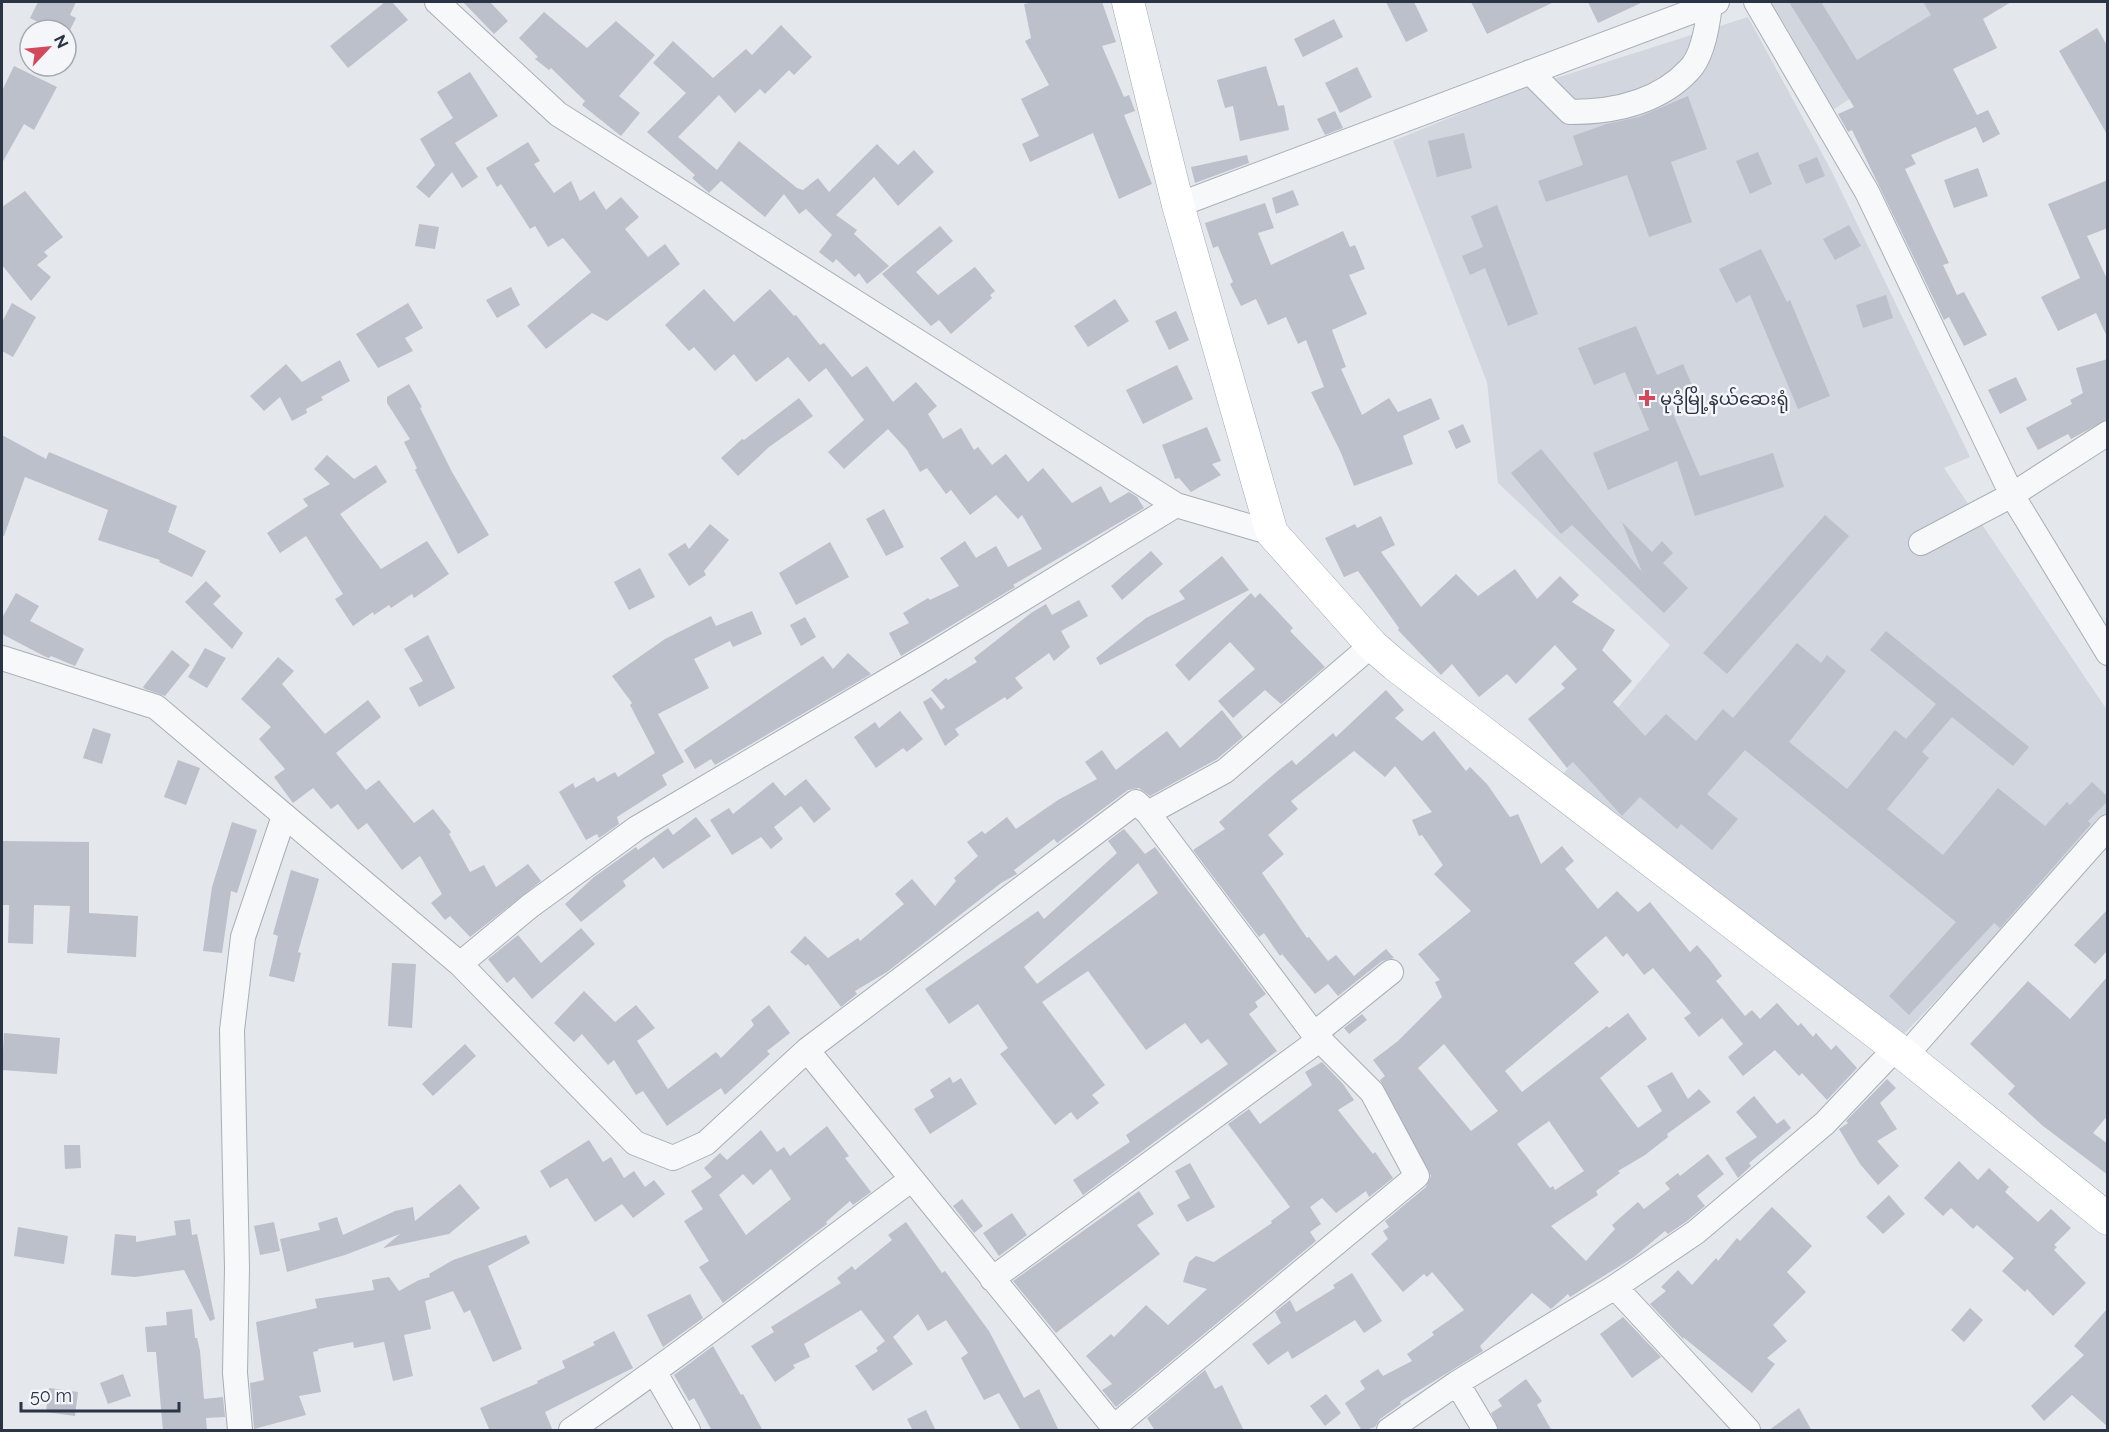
<svg xmlns="http://www.w3.org/2000/svg" width="2109" height="1432" font-family="Raleway,'Noto Sans Myanmar',sans-serif">
	<style>
		.built { fill: #d2d6de }
		.building { fill: #bbc0ca; fill-rule: evenodd }
		.lines { fill: none; stroke-linecap: round; stroke-linejoin: round }
		.minor-casing { stroke: #a9aeb7; stroke-width: 26 }
		.major-casing { stroke: #a3abb8; stroke-width: 33 }
		.minor { stroke: #f7f8fa; stroke-width: 24 }
		.major { stroke: #fff; stroke-width: 32 }
		.poi-dot { fill: #d1495b; stroke: #f4f6f9; stroke-width: 2 }
		.labels { text-anchor: middle; dominant-baseline: central; stroke-width: 5; stroke-linejoin: round; paint-order: stroke }
		.poi-label { font-size: 18px; fill: #2b3445; stroke: #f4f6f9; text-anchor: start }
	</style>
	<rect width="100%" height="100%" fill="#e4e7ec"/>
	<path class="built" d="M1765,2H1997L1828,113Z
		M1748,17L1831,170L1970,457L1944,468L2107,710V819L1904,1034L1563,774L1670,645L1498,483L1487,382L1393,141L1515,91Z"/>
	<path class="building" d="M38,2H76L70,15L76,18L70,30H53L30,18Z
		M385,2H392L408,20L348,68L330,46Z
		M463,2H490L508,21L494,34Z
		M1034,2H1102L1116,42L1102,46L1124,97L1129,95L1135,111L1124,115L1152,184L1119,199L1093,133L1030,162L1022,144L1039,136L1021,99L1049,85L1025,41L1031,38L1024,4Z
		M1386,2H1414L1428,31L1406,42Z
		M1471,2H1554L1487,34Z
		M1588,2H1643L1598,23Z
		M1789,2H1821L1857,60L1931,15L1923,2H2011L1983,19L1997,48L1953,69L1977,115L1988,110L2000,134L1983,143L1976,127L1911,155L1916,164L1905,169L1949,263L1943,265L1957,295L1964,292L1987,335L1964,346L1949,317L1944,320L1852,130L1848,132L1838,114L1854,107Z
		M544,12L587,48L616,21L655,55L619,96L640,113L621,136L582,105L585,101L551,68L549,70L535,59L538,57L519,38Z
		M1334,19L1343,37L1303,57L1294,39Z
		M781,25L812,57L794,75L789,70L765,94L760,89L735,113L719,95L678,137L717,170L739,141L797,188L803,190L818,178L829,192L877,144L898,165L914,150L934,172L898,206L874,177L836,215L857,230L854,234L889,266L867,284L859,273L855,277L836,259L833,263L819,252L832,235L806,209L799,214L784,194L765,217L721,181L709,193L692,178L695,175L647,132L686,93L653,63L673,41L713,78L746,49L752,55Z
		M2097,28L2108,47V136L2059,51Z
		M14,66L57,87L34,130L24,124L2,163V91Z
		M1266,66L1278,106L1284,105L1289,130L1240,141L1233,106L1225,108L1217,80Z
		M1357,67L1372,97L1340,113L1325,83Z
		M470,72L498,116L455,143L478,177L462,188L452,172L429,198L416,187L435,165L420,139L453,118L437,92Z
		M1688,96L1707,149L1671,162L1692,222L1649,237L1627,175L1546,202L1538,181L1583,165L1573,136L1606,124L1639,117Z
		M1335,111L1343,128L1325,135L1317,119Z
		M1464,133L1472,168L1437,177L1428,141Z
		M528,142L540,161L534,164L554,193L571,181L580,201L594,191L606,210L621,197L639,217L625,229L648,257L665,244L680,264L607,321L592,313L546,349L527,326L591,272L563,238L548,247L535,226L530,229L501,184L497,187L486,168Z
		M1758,152L1772,184L1750,194L1736,161Z
		M1247,155L1249,163L1195,183L1191,167Z
		M1817,157L1825,176L1806,184L1798,165Z
		M1978,168L1988,196L1954,208L1944,180Z
		M2108,180V228L2087,236L2108,281V339L2096,313L2058,331L2041,297L2080,278L2048,204Z
		M1293,190L1299,205L1276,214L1272,198Z
		M25,191L63,237L44,252L48,256L37,265L51,277L31,301L2,265V207Z
		M1265,203L1274,228L1258,233L1271,265L1343,231L1350,247L1355,245L1365,269L1349,275L1367,314L1332,330L1346,367L1341,369L1362,415L1389,398L1398,412L1431,398L1440,419L1403,436L1413,464L1354,486L1341,453L1311,392L1324,387L1306,340L1298,344L1286,317L1268,325L1256,299L1241,306L1230,284L1233,282L1218,246L1213,248L1205,223Z
		M1497,205L1538,314L1508,326L1485,268L1470,275L1462,256L1483,247L1471,216Z
		M419,224L439,227L435,249L415,246Z
		M1849,225L1861,246L1835,260L1823,239Z
		M940,226L953,241L916,272L938,295L975,267L995,291L990,295L992,298L951,334L939,320L931,326L882,274Z
		M1761,249L1787,302L1790,300L1830,396L1798,409L1750,295L1736,303L1719,269Z
		M511,287L520,305L497,318L486,300Z
		M704,289L734,322L770,289L794,316L796,315L820,345L824,343L852,377L867,366L893,402L916,382L937,406L928,414L943,439L961,428L974,450L978,447L992,465L1006,454L1028,482L1043,468L1072,503L1101,486L1110,503L1129,492L1137,497L1144,508L1013,585L1015,587L901,656L889,633L909,623L903,613L928,598L930,600L959,586L940,558L965,541L976,558L996,546L1008,567L1042,549L1022,515L1018,519L996,495L970,515L951,490L946,494L927,468L920,472L907,450L888,429L844,469L828,452L864,420L826,368L809,382L788,357L756,382L734,354L715,371L694,347L689,351L665,325Z
		M1886,295L1893,318L1863,328L1856,305Z
		M1115,299L1129,321L1088,347L1074,326Z
		M12,303L36,317L13,357L2,351V322Z
		M408,303L423,328L405,338L413,351L378,368L356,334Z
		M1176,311L1189,340L1169,350L1155,321Z
		M1636,326L1657,375L1683,364L1694,390L1668,402L1700,476L1773,453L1784,487L1695,516L1677,461L1608,490L1593,453L1649,430L1625,372L1594,385L1578,348Z
		M2108,359V419L2071,439L2068,434L2038,450L2026,428L2072,404L2070,400L2083,393L2076,368Z
		M340,360L350,381L321,397L323,400L306,409L307,413L292,421L280,397L264,411L250,396L286,364L302,382Z
		M1177,365L1193,399L1143,424L1126,390Z
		M2016,377L2027,400L2000,414L1988,390Z
		M409,384L422,407L420,408L452,472L489,535L458,554L415,470L417,468L404,442L410,439L387,403V397Z
		M799,398L813,416L769,447L738,476L721,458L742,439L744,440Z
		M1463,424L1471,442L1456,449L1448,431Z
		M1207,427L1221,461L1212,464L1221,475L1191,492L1179,478L1175,479L1162,445Z
		M2,435L46,459L49,452L177,506L168,532L206,551L192,577L159,562L160,560L98,540L108,510L25,477L4,536H2Z
		M1541,449L1642,572L1622,522L1652,552L1662,541L1673,553L1663,563L1688,588L1664,613L1572,525L1561,534L1511,473Z
		M327,455L354,479L376,465L387,482L340,514L381,569L427,541L449,574L414,598L412,594L391,608L389,605L374,615L373,612L353,626L335,599L343,594L306,536L280,553L267,533L308,506L303,499L330,484L314,469Z
		M884,509L904,547L886,556L866,519Z
		M1825,515L1849,536L1727,674L1703,653Z
		M1381,516L1395,545L1381,552L1421,607L1456,574L1478,596L1515,569L1537,599L1560,576L1579,595L1572,602L1615,630L1602,650L1632,681L1613,702L1645,736L1666,714L1696,741L1723,709L1733,718L1797,643L1821,663L1827,655L1846,671L1789,742L1847,789L1895,730L1906,739L1936,704L1870,650L1886,631L2029,747L2013,766L1952,717L1922,752L1929,758L1887,809L1943,855L1998,788L2045,826L2067,802L2070,805L2092,782L2108,797V801L2088,821L2091,824L2000,928L1994,923L1909,1015L1889,996L1956,922L1745,750L1707,794L1738,819L1712,850L1681,824L1677,829L1640,797L1622,816L1573,762L1567,768L1528,719L1565,688L1561,684L1577,669L1555,645L1516,684L1507,674L1479,697L1452,664L1441,675L1417,650L1398,630L1399,628L1358,571L1344,577L1325,538L1355,524L1357,528Z
		M710,524L729,540L704,571L706,575L689,586L668,554L685,543L689,549Z
		M830,542L849,577L796,605L779,573Z
		M1151,551L1163,564L1122,600L1111,586Z
		M1222,556L1249,590L1100,665L1096,658L1146,618L1185,599L1179,591Z
		M640,568L655,597L629,610L614,582Z
		M206,581L221,596L213,604L243,633L232,649L185,602Z
		M16,593L39,606L30,621L84,649L75,666L51,656L49,658L44,656L2,634V618Z
		M1251,593L1255,598L1260,593L1293,628L1290,631L1325,667L1281,704L1265,690L1233,718L1218,701L1255,669L1230,642L1189,681L1175,665Z
		M1079,600L1088,616L1061,631L1070,647L1054,661L1049,653L1015,678L1023,688L1007,700L1005,697L955,729L959,735L945,746L923,702L931,697L941,710L945,707L931,690L946,678L948,680L977,662L974,658L1031,613L1046,604L1052,615Z
		M752,611L762,634L733,647L730,641L694,659L709,688L658,714L684,762L662,775L667,785L617,817L619,824L599,838L597,834L586,840L559,792L573,783L575,788L594,777L597,782L615,772L618,777L655,753L630,705L632,703L612,676L665,639L711,616L716,626Z
		M805,617L816,637L801,646L790,625Z
		M428,635L455,688L419,707L409,688L423,681L404,649Z
		M205,648L226,658L207,688L188,677Z
		M172,650L190,665L165,696L145,689L143,687Z
		M848,653L871,674L715,765L711,759L695,769L684,750L823,656L833,669Z
		M278,657L294,671L282,684L325,734L368,700L381,717L336,753L366,790L379,780L414,823L433,809L451,832L449,834L470,872L484,865L496,887L528,864L541,881L470,937L450,916L445,920L431,903L442,894L420,856L402,870L367,823L358,830L338,804L331,809L313,788L293,803L274,777L285,769L259,739L271,727L241,699Z
		M1386,690L1404,710L1395,718L1422,741L1434,731L1466,771L1470,767L1487,784L1510,817L1518,814L1541,864L1562,846L1574,861L1565,869L1598,909L1617,891L1638,912L1650,902L1690,952L1697,945L1710,960L1722,976L1716,981L1745,1016L1752,1010L1760,1019L1777,1003L1798,1026L1801,1023L1813,1037L1816,1033L1831,1050L1836,1045L1857,1068L1827,1100L1802,1073L1799,1076L1775,1050L1743,1076L1728,1057L1743,1044L1722,1018L1699,1037L1684,1018L1691,1013L1653,968L1644,975L1627,953L1623,957L1606,936L1574,963L1599,992L1505,1071L1522,1092L1607,1026L1609,1028L1628,1013L1647,1039L1600,1078L1638,1128L1662,1111L1647,1086L1672,1072L1688,1099L1699,1089L1711,1102L1667,1134L1668,1137L1645,1155L1618,1171L1620,1173L1596,1191L1598,1195L1551,1226L1586,1261L1615,1229L1612,1225L1638,1202L1644,1209L1670,1189L1665,1183L1678,1173L1680,1176L1708,1154L1724,1174L1697,1196L1705,1206L1687,1221L1668,1234L1665,1231L1634,1257L1570,1297L1568,1294L1551,1309L1532,1293L1480,1346L1483,1351L1400,1402L1401,1404L1380,1419L1375,1427L1362,1431L1345,1403L1365,1389L1360,1381L1378,1369L1383,1376L1412,1361L1407,1354L1434,1335L1432,1332L1464,1310L1432,1272L1427,1277L1424,1274L1403,1292L1371,1254L1388,1239L1383,1231L1389,1227L1385,1221L1426,1187L1431,1176L1380,1080L1385,1076L1373,1060L1398,1041L1442,997L1435,982L1440,980L1418,954L1471,911L1434,874L1443,865L1422,835L1419,836L1412,820L1432,812L1395,766L1385,777L1354,751L1291,801L1298,809L1268,835L1284,854L1262,873L1307,938L1309,937L1328,961L1336,955L1354,976L1386,949L1394,958L1382,961L1338,996L1328,984L1315,994L1282,954L1280,956L1264,933L1259,937L1193,850L1225,829L1219,822L1279,770L1292,760L1296,765L1333,733L1336,737ZM1444,1044L1498,1111L1471,1131L1418,1068ZM1549,1121L1584,1171L1555,1190L1553,1186L1550,1188L1517,1144Z
		M1222,710L1243,737L1217,759L1150,796L1139,788L1128,790L1057,843L1054,839L1014,870L1017,874L1001,883L887,972L855,991L857,994L841,1007L808,964L806,966L790,952L805,936L828,958L858,938L860,941L904,904L895,894L912,879L935,906L956,881L954,878L978,856L967,842L982,831L985,834L1007,817L1016,829L1058,800L1097,779L1085,762L1102,750L1116,770L1167,731L1180,748Z
		M900,711L923,739L907,752L903,748L876,768L854,737L875,722L879,728Z
		M93,728L111,734L102,764L83,758Z
		M178,760L200,768L186,805L164,797Z
		M806,779L831,809L814,823L801,806L774,827L783,839L771,849L761,837L732,855L710,820L729,808L733,814L773,782L785,796Z
		M696,817L711,836L663,869L654,857L623,881L626,886L581,922L565,904L594,877L636,847L638,850L668,828L673,835Z
		M232,822L257,830L237,893L231,891L222,953L203,951L212,887Z
		M1124,829L1145,854L1155,847L1266,994L1255,1002L1258,1007L1249,1014L1277,1051L1083,1195L1073,1180L1130,1142L1126,1135L1228,1064L1208,1039L1201,1044L1185,1023L1146,1050L1088,971L1042,1002L1105,1085L1092,1095L1099,1103L1077,1120L1071,1112L1055,1125L1000,1054L1008,1048L978,1004L949,1024L925,989L1038,911L1044,919L1117,853L1108,841ZM1138,863L1158,893L1037,984L1024,967Z
		M2,841L89,842V913L138,916L136,957L67,953L70,906L34,905L33,944L8,943L9,905H2Z
		M291,870L319,879L298,952L301,953L294,982L269,976L278,936L273,934Z
		M2108,909V950L2095,964L2074,945Z
		M581,928L595,944L532,999L514,977L507,983L488,959L518,935L541,963Z
		M392,963L416,964L412,1028L388,1026Z
		M2108,976V1115L2093,1133L2108,1144V1175L2043,1126L2008,1094L2015,1086L1970,1044L2028,981L2070,1019Z
		M584,991L615,1022L636,1005L655,1028L637,1041L668,1089L716,1052L721,1058L754,1025L751,1020L769,1005L790,1033L767,1051L770,1054L725,1095L721,1088L667,1126L643,1091L636,1095L614,1060L608,1065L582,1034L574,1042L554,1023Z
		M1362,1014L1367,1020L1349,1034L1344,1028Z
		M4,1033L60,1038L57,1074L2,1070Z
		M465,1044L476,1056L433,1096L422,1084Z
		M1322,1062L1343,1084L1354,1100L1338,1110L1373,1154L1375,1152L1393,1178L1369,1197L1366,1191L1336,1213L1322,1198L1310,1207L1321,1224L1310,1232L1316,1241L1116,1407L1102,1390L1112,1384L1086,1356L1111,1334L1114,1337L1146,1305L1168,1325L1207,1289L1183,1282L1189,1262L1196,1256L1214,1262L1272,1223L1271,1221L1290,1207L1228,1124L1249,1109L1260,1124L1312,1085L1305,1072Z
		M950,1077L953,1083L961,1078L977,1104L930,1134L914,1109L934,1097L930,1090Z
		M1887,1079L1896,1088L1880,1103L1897,1129L1877,1141L1899,1166L1878,1185L1860,1164L1839,1129L1848,1123L1846,1121Z
		M1754,1096L1777,1124L1784,1119L1791,1128L1749,1163L1751,1166L1738,1178L1725,1158L1757,1137L1736,1112Z
		M827,1126L849,1156L845,1158L871,1192L853,1205L850,1201L826,1222L827,1224L723,1303L699,1267L709,1261L684,1221L703,1209L691,1191L712,1177L704,1168L720,1153L727,1160L761,1130L777,1152L784,1147L790,1156ZM771,1169L791,1199L746,1235L719,1195L743,1174L753,1185Z
		M589,1140L603,1162L611,1157L624,1178L634,1171L645,1187L654,1180L665,1194L633,1218L622,1204L595,1222L567,1178L550,1188L540,1171Z
		M64,1145H80L81,1168L65,1169Z
		M1959,1161L1978,1180L1989,1168L2009,1187L2005,1192L2038,1222L2051,1209L2071,1228L2054,1245L2057,1247L2054,1250L2086,1283L2053,1316L2027,1289L2025,1292L2002,1271L2014,1258L1977,1225L1973,1229L1951,1208L1943,1216L1924,1198Z
		M1190,1163L1215,1207L1187,1222L1177,1205L1190,1198L1175,1171Z
		M460,1184L480,1208L449,1234L383,1248L400,1234L345,1255L287,1272L280,1239L320,1230L318,1223L337,1217L343,1235L395,1211L413,1207L415,1221Z
		M1139,1191L1154,1214L1137,1225L1160,1254L1056,1333L1013,1281Z
		M1889,1195L1905,1214L1883,1234L1866,1217Z
		M962,1199L983,1226L974,1233L953,1206Z
		M1772,1207L1812,1246L1787,1272L1806,1292L1773,1325L1787,1341L1767,1358L1775,1364L1752,1393L1683,1337L1684,1340L1650,1304L1666,1291L1661,1287L1678,1270L1692,1285L1716,1258L1718,1261L1737,1238L1740,1241Z
		M1012,1213L1027,1235L999,1256L983,1233Z
		M190,1219L192,1235L197,1234L215,1319L210,1321L184,1270L135,1277L111,1275L115,1234L136,1236V1242L176,1235L174,1221Z
		M274,1222L280,1251L260,1255L254,1226Z
		M906,1222L942,1273L945,1271L989,1331L1024,1398L1039,1389L1059,1431H1021L999,1393L984,1400L961,1358L968,1353L946,1320L928,1331L918,1314L893,1337L913,1364L873,1391L855,1366L878,1351L876,1348L885,1341L861,1310L804,1344L810,1357L793,1365L795,1368L775,1382L751,1346L774,1332L771,1327L841,1283L837,1278L852,1266L855,1270L892,1240L888,1235Z
		M18,1227L68,1236L64,1264L14,1256Z
		M526,1235L530,1243L488,1266L522,1349L493,1362L470,1310L464,1313L453,1291L425,1301L431,1329L404,1335L413,1376L393,1381L384,1342L354,1348L353,1342L318,1349V1351L313,1352L321,1392L299,1396L306,1415L254,1429L250,1383L264,1380L256,1322L317,1308L315,1299L374,1290L372,1280L389,1277L399,1291L419,1280L430,1277L429,1274L453,1260Z
		M1352,1273L1382,1321L1364,1333L1355,1320L1292,1359L1288,1351L1268,1365L1252,1344L1281,1323L1275,1312L1290,1300L1296,1312L1335,1288L1333,1285Z
		M690,1294L703,1318L663,1347L647,1315Z
		M1970,1308L1983,1320L1964,1342L1951,1330Z
		M2108,1308V1427L2072,1395L2044,1421L2031,1406L2084,1355L2074,1346Z
		M192,1309L195,1338H197L200,1351L204,1399L223,1397L225,1417L206,1418L207,1431H163L156,1352H147L145,1327L167,1325L166,1312Z
		M1623,1317L1661,1357L1632,1378L1600,1334Z
		M614,1331L633,1368L545,1412L553,1431H490L480,1408L538,1383L537,1381L565,1368L562,1361L595,1345L593,1342Z
		M713,1346L741,1395L743,1394L763,1431H712L694,1398L689,1401L674,1375Z
		M1205,1370L1215,1389L1222,1385L1244,1431H1155L1147,1418Z
		M123,1374L131,1396L108,1404L100,1383Z
		M1526,1379L1542,1401L1537,1405L1552,1431H1499L1491,1413L1502,1406L1498,1400Z
		M49,1388L78,1392L75,1416L46,1412Z
		M1326,1394L1341,1413L1325,1426L1310,1406Z
		M1799,1408L1812,1431H1768Z
		M926,1410L936,1431H913L907,1419Z"/>
	<g class="lines">
		<defs>
			<path id="minor" d="M437,2L558,114L1176,505L1272,533
				M1756,2L1867,192L2012,495L2108,653
				M1530,72L1570,112C1613,112 1658,103 1689,70C1703,56 1708,23 1710,4
				M1178,205L1717,2
				M1921,543L2012,495L2108,433
				M2,658L156,707L460,964L635,1143L673,1158L706,1143L807,1050L1136,802L1148,813L1225,771L1372,645
				M460,964L530,906L637,828L936,652L1176,505
				M807,1050L1116,1430
				M1905,1056L2108,827
				M992,1279L1315,1043L1314,1034L1391,972
				M1615,1287L1748,1430
				M655,1373L688,1430
				M1457,1383L1485,1430
				M1114,1427L1417,1176L1372,1092L1314,1034L1148,813
				M240,1430L235,1373L237,1268L232,1030L243,937L284,816
				M571,1430C687,1351 798,1263 912,1179
				M1389,1430L1457,1383L1615,1287L1696,1232L1825,1123L1896,1048"/>
			<path id="major" d="M1128,2L1178,205L1272,533L1372,645L1395,665L1896,1048L2108,1219"/>
		</defs>
		<use href="#minor" class="minor-casing"/>
		<use href="#major" class="major-casing"/>
		<use href="#minor" class="minor"/>
		<use href="#major" class="major"/>
	</g>
	<path class="poi-dot" d="M1644 389h6v6h6v6h-6v6h-6v-6h-6v-6h6z"/>
	<g class="labels">
		<g class="poi-label">
			<text x="1660" y="398">မုဒုံမြို့နယ်ဆေးရုံ</text>
		</g>
	</g>
	<rect width="2109" height="1432" fill="none" stroke="#2b3445" stroke-width="6"/>
	<g transform="translate(48 48) rotate(64)"><circle r="28" fill="#f4f6f9" stroke="#a4a8b1" stroke-width="1.5"/>
	<path d="M0-4.5L10 22L0 15L-10 22Z" fill="#d1495b"/>
	<text y="-9" font-size="16" font-weight="bold" text-anchor="middle" fill="#2b3445">N</text>
	</g>
	<path d="M21 1402v9h158v-9" fill="none" stroke="#2b3445" stroke-width="3"/>
	<text x="30" y="1402" font-size="18" fill="#2b3445" stroke="#f4f6f9" stroke-width="4.5" paint-order="stroke">50 m</text>
</svg>
